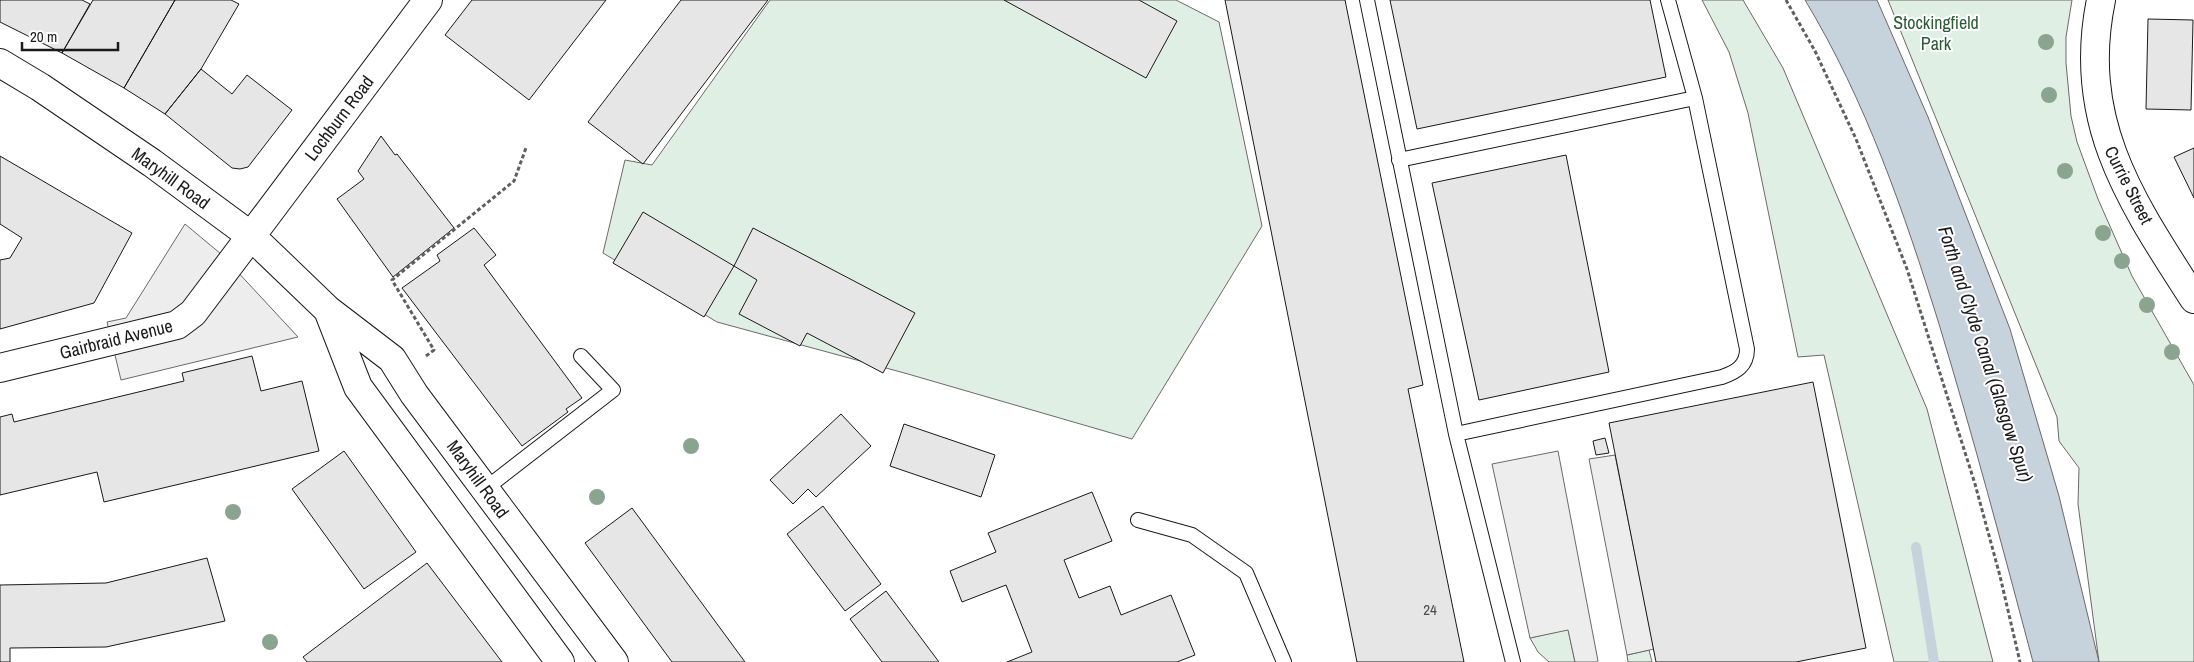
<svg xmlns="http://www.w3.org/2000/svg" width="2194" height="662" font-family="'Archivo Narrow',sans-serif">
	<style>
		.green { fill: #e0efe3; stroke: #6a6a6a }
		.parking { fill: #ededed; stroke: #6a6a6a }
		.water { fill: #c6d2dc; stroke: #6a6a6a }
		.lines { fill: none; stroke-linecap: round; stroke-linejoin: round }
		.stream { stroke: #c6d2dc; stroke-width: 10 }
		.building { fill: #e6e6e6; stroke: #1a1a1a }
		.lane-casing { stroke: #1a1a1a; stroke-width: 16 }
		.street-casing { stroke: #1a1a1a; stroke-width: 30 }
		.secondary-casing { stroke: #1a1a1a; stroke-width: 30 }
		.primary-casing { stroke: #1a1a1a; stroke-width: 30 }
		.path { stroke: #5f5f5f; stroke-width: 3; stroke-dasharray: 4 2.5; stroke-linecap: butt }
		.lane { stroke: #fff; stroke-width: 14 }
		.street { stroke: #fff; stroke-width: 28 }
		.secondary { stroke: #fff; stroke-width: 28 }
		.primary { stroke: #fff; stroke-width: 28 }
		.tree { fill: #8aa48f }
		.labels { text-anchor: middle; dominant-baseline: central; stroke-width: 4; stroke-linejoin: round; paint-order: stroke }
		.number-label { font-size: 15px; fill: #4d4d4d }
		.park-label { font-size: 18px; fill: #2b5a34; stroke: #fff }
		.street-label { font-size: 18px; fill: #1a1a1a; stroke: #fff }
		.water-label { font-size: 19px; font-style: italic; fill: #1a1a1a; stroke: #fff }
	</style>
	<rect width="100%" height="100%" fill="#fff"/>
	<path class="green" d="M770,0H1176L1219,22L1262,226L1132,439L908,374L717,322L603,253L625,160L652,165Z
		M1702,0H1743L1783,68L1927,409L1993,662H1894L1824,355L1798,357L1748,113L1729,52Z
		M1888,0H2072L2066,37V63L2071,116L2077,142L2098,199L2132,276L2194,385V662H2099L2078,504L2079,468L2059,441L2057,417Z
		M1568,629L1575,662H1549L1538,652L1530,638Z
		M1649,650L1652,662H1628L1627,655Z"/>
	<path class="parking" d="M185,224L221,254L298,337L121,380L107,322L126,318Z
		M1558,451L1598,661L1596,662H1575L1568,630L1530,638L1492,464Z
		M1615,455L1654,649L1627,655L1589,459Z"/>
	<path class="water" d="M1805,0H1877L1928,117L2010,329L2059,496L2099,662H2033C2003,549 1973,436 1939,324C1904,212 1866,101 1805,0Z"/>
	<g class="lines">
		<path class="stream" d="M1916,547L1934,662"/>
	</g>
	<path class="building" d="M0,0H82L90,4L62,53L0,22Z
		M93,0H175L124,88L62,53Z
		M175,0H231L239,4L201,69L165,114L124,88Z
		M472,0H606L529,100L445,35Z
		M681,0H768L643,164L588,122Z
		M1004,0H1139L1177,21L1146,78Z
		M1225,0H1345L1423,385L1408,389L1464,662H1357Z
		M1390,0H1650L1666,77L1417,129Z
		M2148,19L2193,20L2191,110L2146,109Z
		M201,69L232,94L247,75L292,110L248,167L240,169L232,168L165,114Z
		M381,136L395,155L397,154L454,228L393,277L337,199L364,179L358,171Z
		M2194,148V198L2174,157Z
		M1566,155L1609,372L1479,400L1432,183Z
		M0,156L132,233L94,303L0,329V260L10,258L22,238L0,224Z
		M643,212L734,266L704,317L613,263Z
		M474,228L496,255L484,265L582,398L566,409L568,412L522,446L402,288L440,261L437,255Z
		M753,228L915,313L883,373L807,333L800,346L739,314L757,280L734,266Z
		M252,356L261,391L302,381L319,451L104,502L97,472L0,495V417L12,414L14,422L184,381L182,373Z
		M1813,382L1866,648L1796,662H1656L1609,423Z
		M841,414L871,446L816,497L808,489L793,504L770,480Z
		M904,424L995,455L981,497L890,466Z
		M1605,438L1609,453L1596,455L1593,441Z
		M344,451L416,552L364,589L292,489Z
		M1092,492L1112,541L1064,560L1079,598L1110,586L1121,615L1171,595L1195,655L1177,662H1007L1032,652L1006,585L962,602L950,571L996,552L988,533Z
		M823,506L881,584L845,611L787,534Z
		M632,508L745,662H672L585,543Z
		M207,558L225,621L106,647L10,648V662H0V585L106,583Z
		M427,563L502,662H307L303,657Z
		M886,591L939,662H882L850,619Z"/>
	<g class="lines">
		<defs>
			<path id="lane" d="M1367,0L1456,434L1513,662
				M1399,160L1695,98
				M1456,434L1722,377C1736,372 1747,366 1747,349L1695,98L1668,0
				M485,489L613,390L581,356
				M1138,520L1192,535L1246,573L1284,662"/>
			<path id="street" d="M2101,0C2076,122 2131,201 2194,299
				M0,368L177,325L193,313L251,236"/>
			<path id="secondary" d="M251,236L428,0"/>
			<path id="primary" d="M0,63L40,87L152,163L251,236L328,310L392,359L414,394L614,662
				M328,310L358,387L560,662"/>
		</defs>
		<use href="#lane" class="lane-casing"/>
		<use href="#street" class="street-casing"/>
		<use href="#secondary" class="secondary-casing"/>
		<use href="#primary" class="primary-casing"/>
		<path class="path" d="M1786,0L1815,51L1856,139L1907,269L1975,484L2000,576L2020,662
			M426,356L434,350L392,280L514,181L526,148"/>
		<use href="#lane" class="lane"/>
		<use href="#street" class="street"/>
		<use href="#secondary" class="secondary"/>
		<use href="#primary" class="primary"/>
	</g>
	<g class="tree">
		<circle cx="2046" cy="42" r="8"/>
		<circle cx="2049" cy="95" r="8"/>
		<circle cx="2065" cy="171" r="8"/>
		<circle cx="2103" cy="233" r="8"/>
		<circle cx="2122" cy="261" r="8"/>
		<circle cx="2147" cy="305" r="8"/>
		<circle cx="2172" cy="352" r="8"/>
		<circle cx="691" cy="446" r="8"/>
		<circle cx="597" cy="497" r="8"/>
		<circle cx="233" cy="512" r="8"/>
		<circle cx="270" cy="642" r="8"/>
	</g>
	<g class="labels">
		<g class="number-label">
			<text x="1430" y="609">24</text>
		</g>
		<g class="park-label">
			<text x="1936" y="22">Stockingfield<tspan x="1936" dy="21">Park</tspan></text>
		</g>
		<g class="street-label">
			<text transform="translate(339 118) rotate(-53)">Lochburn Road</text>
			<text transform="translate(171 178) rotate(36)">Maryhill Road</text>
			<text transform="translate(2129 185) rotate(63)">Currie Street</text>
			<text transform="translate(116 339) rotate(-14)">Gairbraid Avenue</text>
			<text transform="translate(478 479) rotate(54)">Maryhill Road</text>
		</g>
		<g class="water-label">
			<text transform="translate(1986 354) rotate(72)">Forth and Clyde Canal (Glasgow Spur)</text>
		</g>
	</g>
	<path d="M22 42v8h96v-8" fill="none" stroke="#1a1a1a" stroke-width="2.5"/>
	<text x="30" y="42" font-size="15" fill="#1a1a1a" stroke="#ffffff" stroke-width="4" paint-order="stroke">20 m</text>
</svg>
